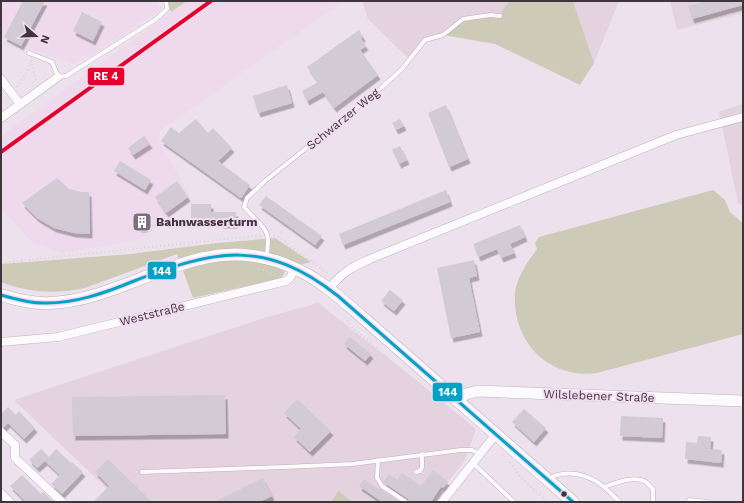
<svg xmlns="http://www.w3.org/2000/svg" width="744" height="503" font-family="'Work Sans',sans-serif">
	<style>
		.built { fill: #eed9ed }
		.industrial { fill: #e4d2de }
		.green { fill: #cdcbb7 }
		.building { fill: #d2cad5; filter: url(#shadow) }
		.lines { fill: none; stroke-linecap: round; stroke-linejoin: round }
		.lane-casing { stroke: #bcb2bb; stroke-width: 5 }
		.street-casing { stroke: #bcb2bb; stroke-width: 9 }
		.secondary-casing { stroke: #bcb2bb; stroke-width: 12 }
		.primary-casing { stroke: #bcb2bb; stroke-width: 13 }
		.path { stroke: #d9d5d9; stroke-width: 2; stroke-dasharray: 1 3; stroke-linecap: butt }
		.lane { stroke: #fcfafc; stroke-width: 4 }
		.street { stroke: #fcfafc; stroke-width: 8 }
		.secondary { stroke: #fcfafc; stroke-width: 11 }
		.primary { stroke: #fcfafc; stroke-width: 12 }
		.bus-1-casing { stroke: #f2dcf1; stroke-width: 6 }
		.bus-1 { stroke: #03a3c7; stroke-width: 3 }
		.rail-1-casing { stroke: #f2dcf1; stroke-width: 7 }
		.rail-1 { stroke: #e4002b; stroke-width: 4 }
		.bus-dot { fill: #3e353d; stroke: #f2dcf1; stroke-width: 1.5 }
		.labels { text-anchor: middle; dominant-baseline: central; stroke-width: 4; stroke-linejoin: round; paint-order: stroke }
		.street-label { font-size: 12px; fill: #3e353d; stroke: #f2dcf1 }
		.poi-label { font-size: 12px; font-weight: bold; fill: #3e353d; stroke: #f2dcf1; text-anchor: start }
		.line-badge { stroke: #f2dcf1; stroke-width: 1.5 }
		.badge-label { font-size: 11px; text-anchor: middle; font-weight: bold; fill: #fff }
	</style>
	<defs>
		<filter id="shadow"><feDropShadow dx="2.5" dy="4.5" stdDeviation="0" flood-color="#0004"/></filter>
	</defs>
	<rect width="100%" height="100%" fill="#ede1ed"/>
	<path class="built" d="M1,1H154L162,8L101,50L73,64L1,39Z
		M187,1H343L160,131L159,141L191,199L141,239L62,253L33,243L1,208V136Z"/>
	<path class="industrial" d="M362,1H510L505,6L500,16L425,40L409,59L368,19Z
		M573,1H619L594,63Z
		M670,1H743V13L677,30Z
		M743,104V206L738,203L719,112Z
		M318,303L395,363L476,429L464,462L432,502H352L339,492L331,502H121L14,400L267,317Z"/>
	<path class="green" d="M167,1H187L171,12Z
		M510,1H573L594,63L580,85L495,44L443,35L463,19L500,16L505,6Z
		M713,190L725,200L730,212L743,223V334L597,373C553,379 518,348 515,305C515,298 514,290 517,284C521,271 529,260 537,249L535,243L539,237Z
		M275,238L311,262L286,268L282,278L193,298L177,254L85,288C57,294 28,293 1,282V264L131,254L217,243Z
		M339,491L352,502H331Z"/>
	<path class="building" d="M23,1H45L21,46L4,37Z
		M707,1H743V5L692,19L688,6Z
		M82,12L102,22L93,41L73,31Z
		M359,30L363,37L361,39L366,46L360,50L378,75L334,108L323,92L307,101L302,91L318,82L307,67Z
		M287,85L292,103L258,113L253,96Z
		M446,105L468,159L449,167L428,113Z
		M196,119L208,133L213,128L232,148L218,161L250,185L241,198L161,141L171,127L179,133Z
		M400,119L404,126L396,130L392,123Z
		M144,136L150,144L133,155L128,148Z
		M400,146L407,160L399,164L392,150Z
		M120,161L151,180L145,190L114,171Z
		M57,178L69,189L81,192H89L90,234L74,233L54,228L37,218L22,203Z
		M177,181L188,197L166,213L155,197Z
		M446,190L450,202L343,245L339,234Z
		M266,196L322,236L315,245L259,205Z
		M191,204H211V212H236L235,224H221V222L191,223Z
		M136 222a6 6 0 1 1 12 0a6 6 0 1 1-12 0Z
		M520,225L525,237L510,244L514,253L501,258L497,249L478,257L473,244Z
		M474,260L477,276L469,278L480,332L451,338L437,268Z
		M390,290L403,300L394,311L381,301Z
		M350,337L371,354L365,361L344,344Z
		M225,395L226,434L73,436L72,397Z
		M297,399L331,431L310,452L294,437L301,429L284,413Z
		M8,407L16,415L19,411L35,428L24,439L8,423L4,427H1V414Z
		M524,409L546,428L534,442L512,422Z
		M621,416L663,418L662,438L620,436Z
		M698,436L711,437L710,449L722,450L721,463L685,459L686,442L697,443Z
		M41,449L49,457L56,449L71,463L72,462L83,472L62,494L51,484L60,475L45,461L37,468L29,460Z
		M108,459L152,502H93L109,486L95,472Z
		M433,470L448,482L443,488L441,487L431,502H409L408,499L383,482L389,474L397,480L402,473L421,486Z
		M22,475L41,494L43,492L54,502H26L10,486Z
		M263,478L272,496L259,502H214Z
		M364,479L378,489L379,488L400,502H382L359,486Z"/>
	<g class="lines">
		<defs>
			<path id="lane" d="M29,53L52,62L58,77L66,76L155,20L167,9L166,1
				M266,257C273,227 261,227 244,207L247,198L265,181L379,90L402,69L425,40L443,35L463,19L490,15L500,16
				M378,460L377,478L382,486L406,502
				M473,463L514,502
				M142,472L284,467L352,464L461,450H472L480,454
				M416,472L420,471L422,467V454
				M549,478C568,469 588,474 604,487C610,492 614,497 620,502
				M604,487C616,483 634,475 646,482C648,484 651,487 653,489V502
				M689,500L708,502"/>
			<path id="street" d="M1,79L20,104
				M1,118L58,77
				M329,289C341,273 352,267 370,259L676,135L743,117
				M1,342L58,337L286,281L290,278L295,268
				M1,432L15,445V458L62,502
				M1,493L10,502
				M442,502L496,434"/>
			<path id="secondary" d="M457,401L466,394L478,391L743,401"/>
			<path id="primary" d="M1,295C17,300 33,304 50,303C101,302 154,268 204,258C235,251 268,255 296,269C321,280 340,298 361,316C377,330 393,344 409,358C463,406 518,454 573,502"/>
		</defs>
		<use href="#lane" class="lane-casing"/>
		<use href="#street" class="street-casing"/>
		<use href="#secondary" class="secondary-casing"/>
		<use href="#primary" class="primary-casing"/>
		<path class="path" d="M1,42L24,51
			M31,60L37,83
			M17,87L28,70L31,61
			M274,236H277L327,273
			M1,263L252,236H261
			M259,269L276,274
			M345,317L350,325L378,349
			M510,462C520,479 533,489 548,502"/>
		<use href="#lane" class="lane"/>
		<use href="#street" class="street"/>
		<use href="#secondary" class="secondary"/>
		<use href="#primary" class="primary"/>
		<defs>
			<path id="bus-1" d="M1,295C15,299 28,303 43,303C74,304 105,293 134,281C214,250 265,238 338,296L573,502"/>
		</defs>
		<use href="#bus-1" class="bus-1-casing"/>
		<use href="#bus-1" class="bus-1"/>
		<defs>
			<path id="rail-1" d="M1,152L211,1"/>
		</defs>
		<use href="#rail-1" class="rail-1-casing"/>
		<use href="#rail-1" class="rail-1"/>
	</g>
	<defs>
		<symbol id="building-square" viewBox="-11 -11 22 22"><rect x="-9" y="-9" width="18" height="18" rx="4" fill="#7b717b" stroke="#f2dcf1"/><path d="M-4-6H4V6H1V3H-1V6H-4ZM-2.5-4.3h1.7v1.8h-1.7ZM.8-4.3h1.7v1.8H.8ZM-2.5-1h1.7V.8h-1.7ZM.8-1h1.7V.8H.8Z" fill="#fff"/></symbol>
	</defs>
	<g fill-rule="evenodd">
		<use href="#building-square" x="131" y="211" width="22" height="22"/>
	</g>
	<circle class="bus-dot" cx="564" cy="494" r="3.5"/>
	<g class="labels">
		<g class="street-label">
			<text transform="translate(343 119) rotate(-39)">Schwarzer Weg</text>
			<text transform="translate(152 314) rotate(-14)">Weststraße</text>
			<text transform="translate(599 396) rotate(2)">Wilslebener Straße</text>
		</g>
		<g class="poi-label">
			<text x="156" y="222">Bahnwasserturm</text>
		</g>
	</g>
	<g class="line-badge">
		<rect x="87" y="67" width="38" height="19" rx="4" fill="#e4002b"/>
		<rect x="147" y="261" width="30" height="19" rx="4" fill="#03a3c7"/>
		<rect x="432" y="382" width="31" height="20" rx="4" fill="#03a3c7"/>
	</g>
	<g class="badge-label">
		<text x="106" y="80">RE 4</text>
		<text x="162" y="275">144</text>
		<text x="448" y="396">144</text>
	</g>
	<rect width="744" height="503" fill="none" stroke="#3e353d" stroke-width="4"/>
	<g transform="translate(36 36) rotate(110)" stroke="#f2dcf1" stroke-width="3" paint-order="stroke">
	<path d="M0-3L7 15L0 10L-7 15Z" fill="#3e353d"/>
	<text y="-6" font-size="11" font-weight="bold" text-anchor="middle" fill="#3e353d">N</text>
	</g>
</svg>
